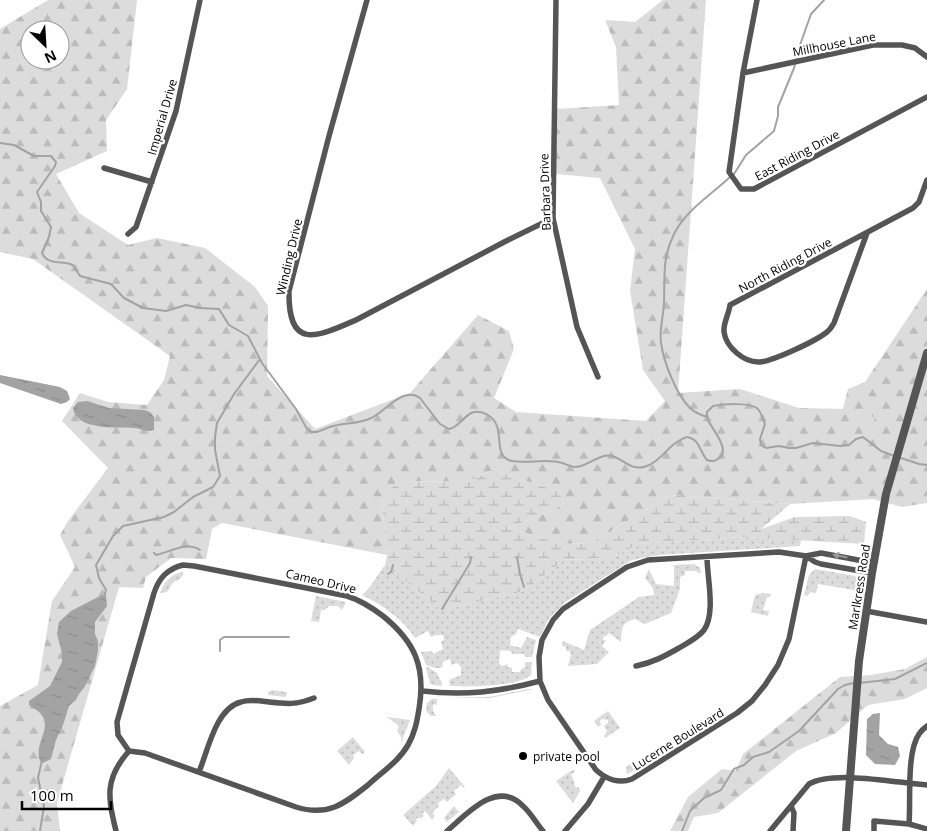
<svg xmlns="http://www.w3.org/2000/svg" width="927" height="831" font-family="'Open Sans',sans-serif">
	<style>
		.grass { fill: url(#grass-dots) }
		.forest { fill: url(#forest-firs); fill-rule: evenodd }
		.wetland { fill: url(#wetland-marsh) }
		.garden { fill: #dcdcdc }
		.water { fill: url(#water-ripples) }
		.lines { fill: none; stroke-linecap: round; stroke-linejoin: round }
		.stream { stroke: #a3a3a3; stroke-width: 2 }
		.minor { stroke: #555; stroke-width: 5.5 }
		.tertiary { stroke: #555; stroke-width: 8 }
		.oneway { fill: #999 }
		.poi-dot { fill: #000; stroke: #fff; stroke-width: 2 }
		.labels { text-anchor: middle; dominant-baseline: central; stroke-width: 4.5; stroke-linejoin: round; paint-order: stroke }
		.street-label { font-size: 12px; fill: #000; stroke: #fff }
		.poi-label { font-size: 12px; fill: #000; stroke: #fff; text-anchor: start }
	</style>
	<defs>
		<pattern id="grass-dots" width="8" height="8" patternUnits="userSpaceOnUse" patternTransform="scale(1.25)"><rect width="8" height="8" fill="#dcdcdc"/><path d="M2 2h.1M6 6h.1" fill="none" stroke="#bbb" stroke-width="1.8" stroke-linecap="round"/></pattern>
		<pattern id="forest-firs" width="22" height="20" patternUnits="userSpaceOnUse" patternTransform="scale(1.25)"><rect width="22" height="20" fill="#dcdcdc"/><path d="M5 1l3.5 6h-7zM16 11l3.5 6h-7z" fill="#bbb"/></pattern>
		<pattern id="wetland-marsh" width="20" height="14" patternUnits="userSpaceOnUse" patternTransform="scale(1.25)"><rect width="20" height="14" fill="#dcdcdc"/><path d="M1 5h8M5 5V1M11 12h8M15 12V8" fill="none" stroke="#bbb"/></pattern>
		<pattern id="water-ripples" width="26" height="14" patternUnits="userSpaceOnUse" patternTransform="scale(1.25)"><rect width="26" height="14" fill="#a3a3a3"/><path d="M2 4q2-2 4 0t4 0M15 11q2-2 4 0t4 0" fill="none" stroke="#8b8b8b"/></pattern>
	</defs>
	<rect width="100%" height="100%" fill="#fff"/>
	<path class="grass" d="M746,537L801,540L800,546L660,555L641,558L630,561L564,603L548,620L540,637L518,629L516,634L511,637L510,645L521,648L527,637L536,640L532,657H525L524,654H513L510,651L501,650L500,651L499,663L502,666L508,664L507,667L512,668V672H520L521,669L525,667V662H532L531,675C518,687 468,687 450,686L449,680L461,675V667L457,663L452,665L450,659L442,662L443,666L441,668H435L426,665L421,652L432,651L433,654L443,649L441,642L444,639L443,635H436L431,637L428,631L415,638C404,620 381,604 362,595C372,587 377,575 385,565L442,610L524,591L564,560L611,558L639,544Z
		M694,564L700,568L701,573H698L696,571H685V575L680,577V589L671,613L645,624L635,619C620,624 622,628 621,642L609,633L606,636L603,637V640H606L602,646L609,652L597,664L568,666L571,655L569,651H566V647L562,646L563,641L584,650L590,630L639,597L654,595L653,588L645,578L649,569L656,584L674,586V566L672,565Z
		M815,569L855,576L860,583V591L818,584L816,593L811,592L807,596L804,595L809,575Z
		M183,572V575L179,580L173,582L167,592L160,593C164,582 171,574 183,572Z
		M763,593L771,594L770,597H767L763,610L769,611L768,616L751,612L755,595Z
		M316,596L346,602L342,610L338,606H329L325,610H321L319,622L311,621Z
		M428,667L437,673L440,680H441L442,686L433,685L430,683L426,668Z
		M528,689H534L490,698H445L489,697Z
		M272,690L287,692L286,697L268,695V692Z
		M432,699H437V706L436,704L433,705V711L436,716H431L426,711L427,703Z
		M608,711L620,728L605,738L604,736L607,731L604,726L608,723V720L602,719L600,721L601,725L598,727L594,721Z
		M387,717L410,720L401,743V737L397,731L399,726Z
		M353,737L365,752L362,754L359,751L353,755L354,758L349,765L337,751Z
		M642,761L644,765L627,774L626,768L629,764L633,766Z
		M449,768L465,787L463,788L461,785L454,791L456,794L447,802L444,799L438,803L439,806L432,813L435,816L432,820L425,811L422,814L424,816L420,819L419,817L416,819L417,821L413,826L403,815L436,786Z
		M574,769L575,772L571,774L576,788L579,787L580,791L573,803L556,781Z
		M454,806L459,812L447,822L444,818Z"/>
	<path class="forest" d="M48,0H137L127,89L106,120L107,151L56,174L79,213L128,245L157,238L205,248L255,287L268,306L267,376L315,429L410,393L478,315L509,331L514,349L494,398L516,412L646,421L665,401L643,370L630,291L635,249L600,178L556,174V109L619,105L616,47L605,20L635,22L663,0H706L678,393L740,389L799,408L843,409L848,389L865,382L927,289V503L902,507L873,499L790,504L671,495L591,543L562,544L509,528L564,505L560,492L493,470L467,482L397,481L382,503L387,555L222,523L212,529L206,559L171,558L146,577L143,588L119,587L57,803L60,831H0V706L38,685L52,601L75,567L60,535L68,521L108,468L62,421L80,393L108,402L147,405L164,380L170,356L33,259L0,252V29ZM30,30H60V60H30Z
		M927,657V688L905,699L868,705L836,733L796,751L718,813L694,817L688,831H670L688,797L722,769L736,771L743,754L840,677L871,675L905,669Z"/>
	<path class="wetland" d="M493,470L560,492L564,505L509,528L562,544L591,543L671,495L790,504L761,529L795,517L850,516L866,522L864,544L746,537L639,544L611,558L564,560L524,591L442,610L385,565L387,555L382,503L397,481L467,482Z"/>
	<path class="garden" d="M864,415L875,417L872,431L862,429Z"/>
	<path class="water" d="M0,375L60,387L67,391L70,399L67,402L61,404L0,383Z
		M87,401L109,408L144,410L150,412L154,417V430C148,433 142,429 135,428C118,427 76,431 73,408L78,402Z
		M102,595L106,596L107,606L95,622V634L98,641V651L95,666L84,688L78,695L76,700L69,706L63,725L56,740L51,759L43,763L40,761C33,742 55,727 39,712C36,709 32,708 29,705V701L50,686L62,662V653L57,634L59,622L71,611Z
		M880,713L879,735L888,744L898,747L900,756L895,765L875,764L866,755L867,719L873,714Z"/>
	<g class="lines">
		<path class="stream" d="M0,143L14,145L34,156H51L56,162L55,166L37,192L41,202V211L51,227L49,237L42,253C47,265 60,261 70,264L73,265L80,276L111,284L124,298L143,308L166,311L186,305L200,308L219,309L229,325L248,336L262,363L296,409L307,429L312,432C319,433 323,429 330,427C342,423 357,424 369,419C384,414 402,385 420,398L440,424L449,429C463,427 467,403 488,415C508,427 490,456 512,461C528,464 546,458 562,463C566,464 571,467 576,467C588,466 600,453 612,456C623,459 630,470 644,467C661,463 669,442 687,437C700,439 699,451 707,460C711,461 714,462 718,459C732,451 712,429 708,420C706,416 707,416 707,412L713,406C723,404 751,402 758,409C761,413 763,419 765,424L760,439L761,445L766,448L779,446L789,448H796L813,443L840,446L849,445L856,439L863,437L881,451L894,456
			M734,174L746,155L774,131L778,116V107L794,68L800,45L811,14L824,0
			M707,417C701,415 695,413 690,408C676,394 664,363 661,343C659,329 664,315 664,301C665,276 662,258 674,234C686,210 711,195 730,177
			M898,457L919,464L927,465
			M154,553L156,555C170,552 187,541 200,550
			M517,557L520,574L524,587
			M388,574L391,572L393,565
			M104,597L106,590L99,578L96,565L113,536L123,526L164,517L174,512L193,497L213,487L220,476L215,450V437L217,423L234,394L260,359
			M442,609L470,563L471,557
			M220,651V640L224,637H289
			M859,683L895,679L927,663
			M40,831L44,806L38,778L42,760
			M682,831L690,811L704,798L721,790L734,769L744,765L753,757L769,752L799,731L838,689L845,685L854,683"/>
		<path class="minor" d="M367,0L329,136L289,291C288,350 315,338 356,320L508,240L553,218
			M556,0L553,218L577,327L598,377
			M757,0L743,73L729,172L741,189H754L927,97
			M743,73L873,45H902L915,48L927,57
			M104,168L152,182
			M867,233L834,323C832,326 830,330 827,332C816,341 773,361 760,362C744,363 726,347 724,332C723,323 729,314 730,305L913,208L919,202L927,180
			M128,234L136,227L176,111L200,0
			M806,556L789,639L778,665L765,685L752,701L737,713L632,779C619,784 606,779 596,770L548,700L540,681L539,657L542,640L553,620L563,609L627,567L648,560L779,552L806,556L815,562L821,564L872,573
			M806,556L821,553L874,563
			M183,565L194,566L347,596C360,600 371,607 383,616C415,642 426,667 419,709C417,721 415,733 408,745C399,761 382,772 368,785C344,804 328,817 296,807L145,753L129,751L118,735L117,722L154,593C159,578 167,569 183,565Z
			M866,611L927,622
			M636,666C652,663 665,656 679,648C687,643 698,638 704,630C716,613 707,577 707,557
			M422,691C464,696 499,692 540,681
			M927,726C924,728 921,731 919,734C906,753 911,802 909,824L927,829
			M199,772C208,750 216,708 241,702C250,699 260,701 269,702C287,704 296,705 314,698
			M791,806L794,813L793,831
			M116,831C108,798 104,779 129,751
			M447,831C467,814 497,779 523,806C531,813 536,823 543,831
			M565,831L588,804L604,777
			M770,831L809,784C834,770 898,783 927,785
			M874,831V821L909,824"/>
		<path class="tertiary" d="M846,831L859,661L872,573L886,494L927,353"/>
	</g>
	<defs><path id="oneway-solid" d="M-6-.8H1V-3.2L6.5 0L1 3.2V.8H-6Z" transform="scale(1.25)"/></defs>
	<use class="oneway" href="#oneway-solid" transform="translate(840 556) rotate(-169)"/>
	<circle class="poi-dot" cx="523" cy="756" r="5"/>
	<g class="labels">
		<g class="street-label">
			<text transform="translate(834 44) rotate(-11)">Millhouse Lane</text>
			<text transform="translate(162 117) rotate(-74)">Imperial Drive</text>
			<text transform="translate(797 155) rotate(-28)">East Riding Drive</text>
			<text transform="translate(545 192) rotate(-92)">Barbara Drive</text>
			<text transform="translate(289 257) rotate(-77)">Winding Drive</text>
			<text transform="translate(785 265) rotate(-28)">North Riding Drive</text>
			<text transform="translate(321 581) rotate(13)">Cameo Drive</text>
			<text transform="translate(859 587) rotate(-81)">Marlkress Road</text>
			<text transform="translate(678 739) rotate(-32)">Lucerne Boulevard</text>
		</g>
		<g class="poi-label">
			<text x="533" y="756">private pool</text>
		</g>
	</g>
	<g transform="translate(45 45) rotate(155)"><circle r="24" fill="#ffffff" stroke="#999999"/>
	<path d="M0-4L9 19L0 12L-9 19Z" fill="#000000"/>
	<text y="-8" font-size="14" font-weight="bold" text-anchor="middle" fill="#000000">N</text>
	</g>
	<path d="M22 801v8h89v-8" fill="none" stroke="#000000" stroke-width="2.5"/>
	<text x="30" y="801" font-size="15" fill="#000000" stroke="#ffffff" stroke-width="4" paint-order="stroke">100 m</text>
</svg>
